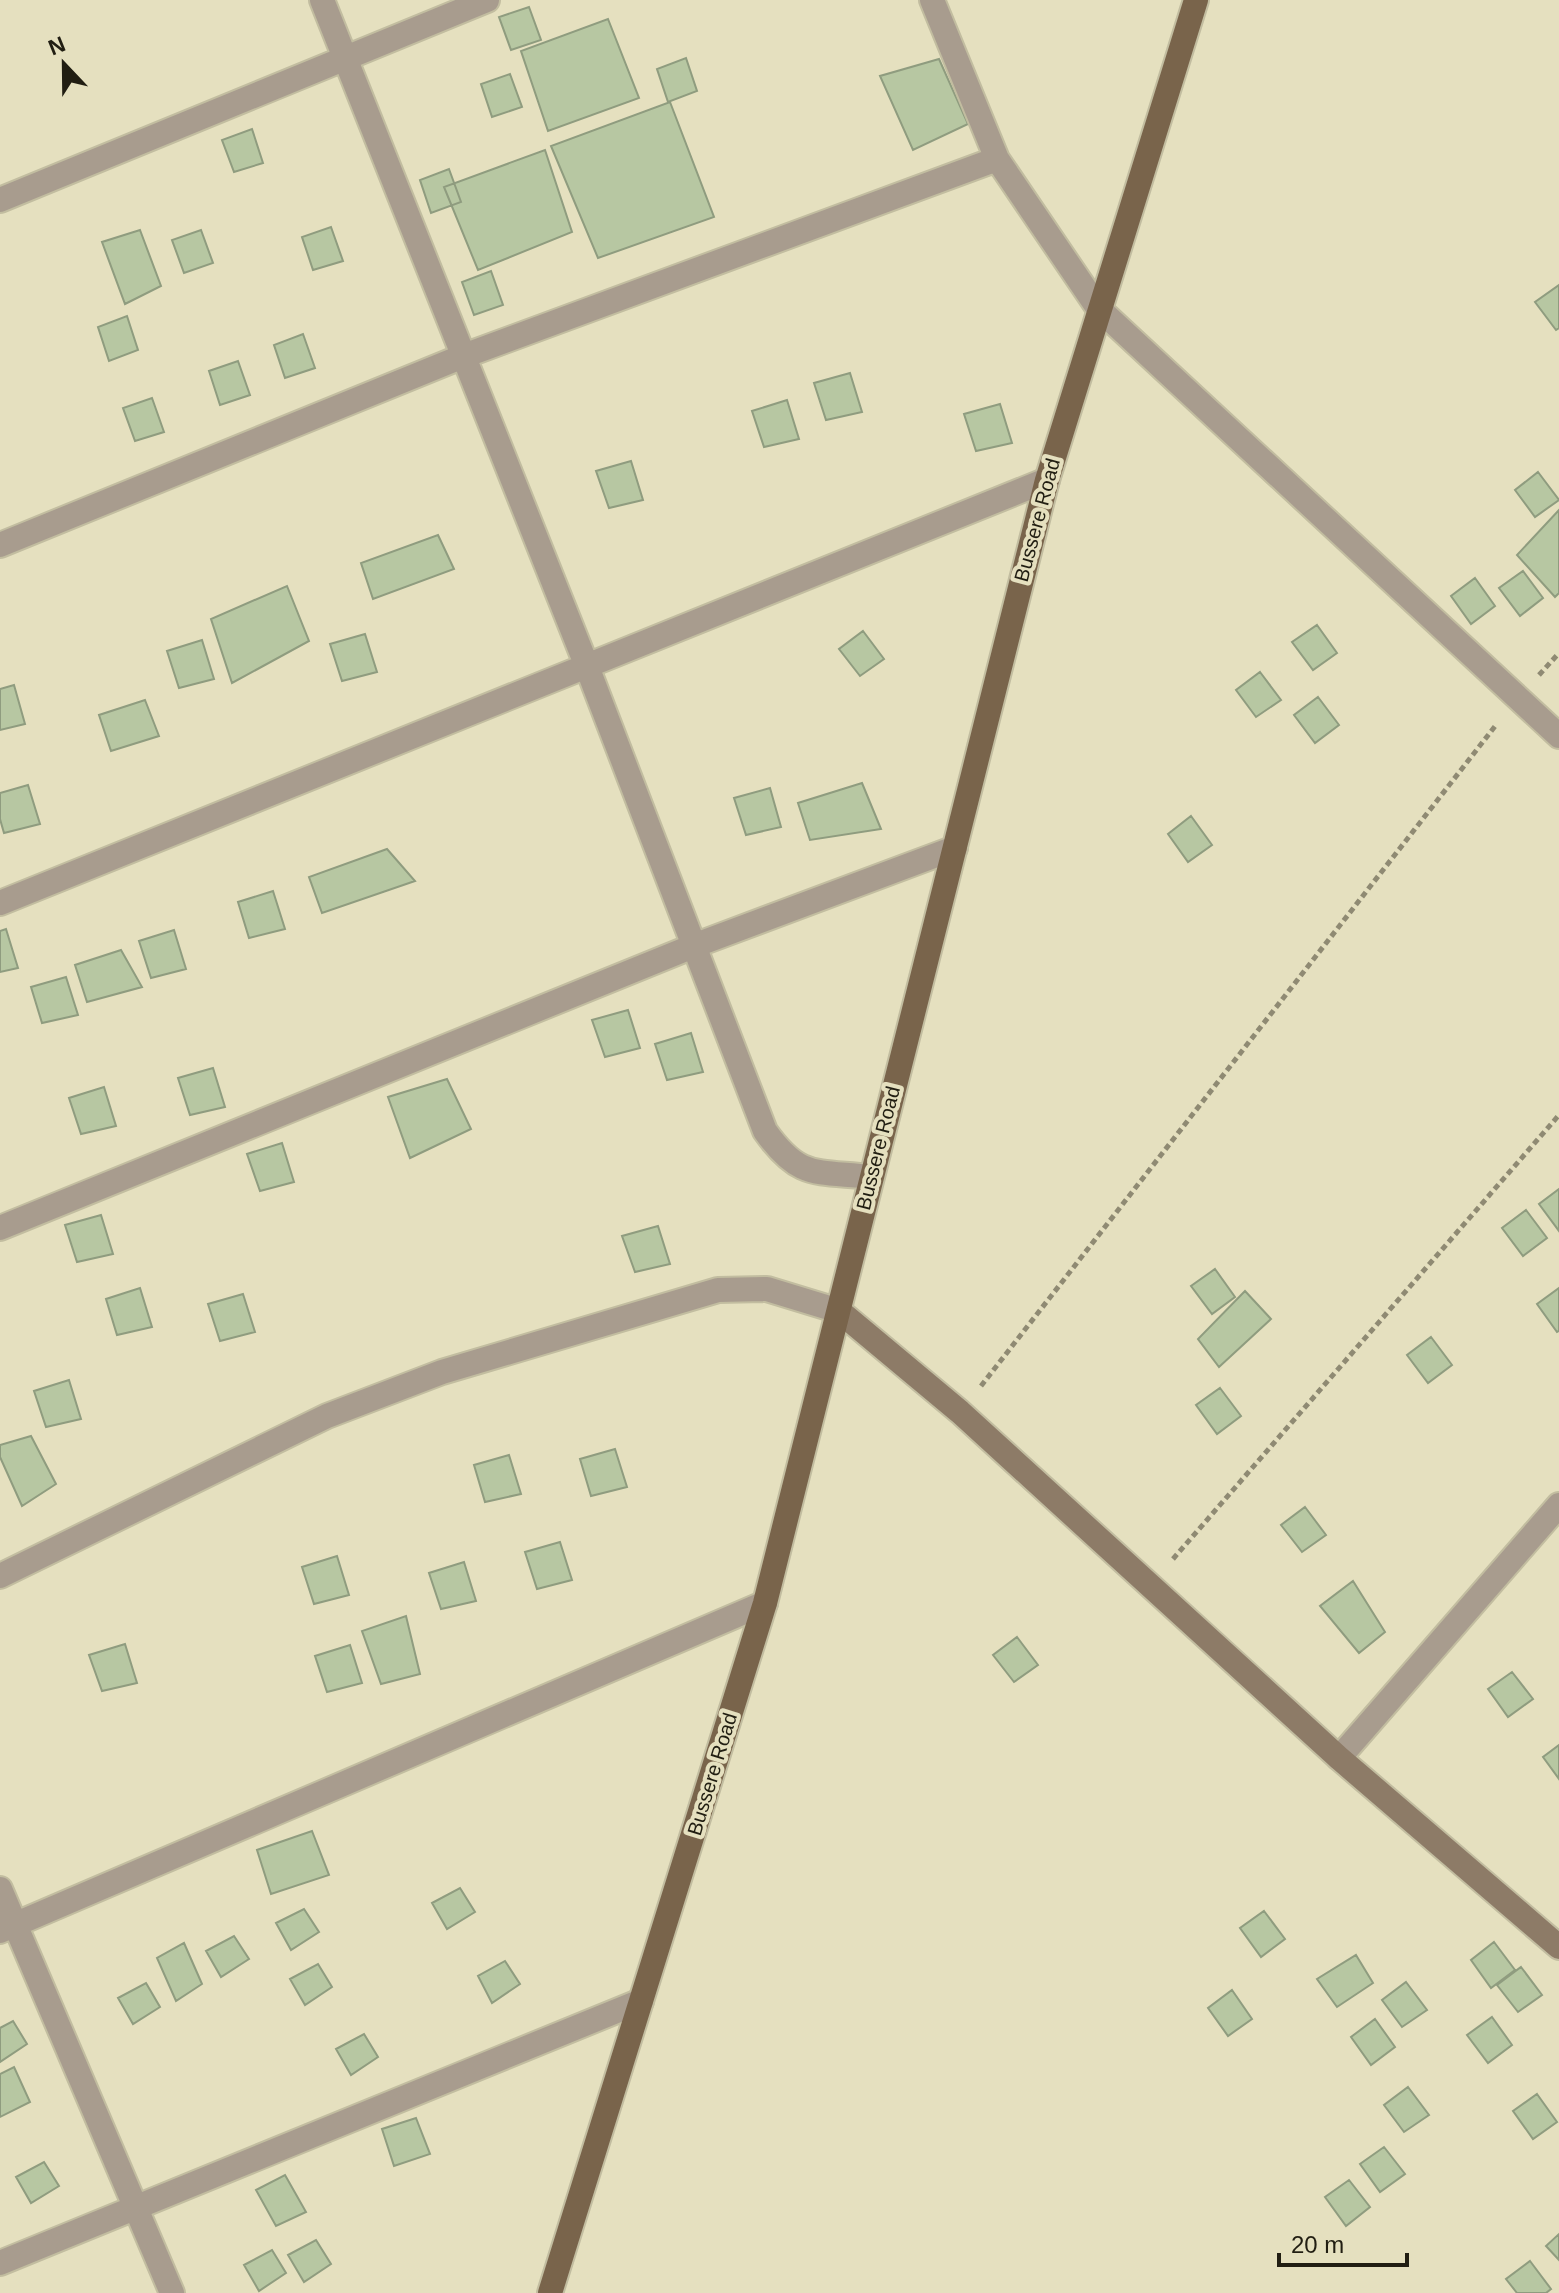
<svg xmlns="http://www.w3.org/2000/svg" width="1559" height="2293" font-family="Arial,sans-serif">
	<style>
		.building { fill: #b7c7a2; stroke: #8f9c7f; stroke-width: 2 }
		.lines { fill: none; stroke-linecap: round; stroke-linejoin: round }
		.street-casing { stroke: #c2bda0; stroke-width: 28 }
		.secondary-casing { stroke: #c2bda0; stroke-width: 28 }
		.primary-casing { stroke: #c2bda0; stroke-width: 28 }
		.path { stroke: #8f8a73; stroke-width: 5; stroke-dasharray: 6 4; stroke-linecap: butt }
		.street { stroke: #a89c8e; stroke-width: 24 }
		.secondary { stroke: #8d7b67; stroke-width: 24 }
		.primary { stroke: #79644b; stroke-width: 24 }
		.labels { text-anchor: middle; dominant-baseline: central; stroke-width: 8; stroke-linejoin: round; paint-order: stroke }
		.street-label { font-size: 20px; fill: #211e12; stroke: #e5e0bf }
	</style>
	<rect width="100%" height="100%" fill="#e5e0bf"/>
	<path class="building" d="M529,7L541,40L511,50L499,17Z
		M608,19L639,98L548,131L521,51Z
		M686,58L697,91L668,102L657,69Z
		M939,59L968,124L913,150L880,76Z
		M510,74L522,107L492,117L481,84Z
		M670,102L714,217L598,258L551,146Z
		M252,129L263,163L234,172L222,140Z
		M545,150L572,232L478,270L444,187Z
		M449,169L461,202L431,213L420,180Z
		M331,227L343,261L313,270L302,237Z
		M140,230L161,286L125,304L102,242Z
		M201,230L213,263L184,273L172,240Z
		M491,271L503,305L474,315L462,282Z
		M1559,285V328L1556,330L1535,302Z
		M127,316L138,350L109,361L98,327Z
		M303,334L315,368L285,378L274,345Z
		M238,361L250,395L220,405L209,371Z
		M850,373L862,412L826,420L814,383Z
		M152,398L164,432L135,441L123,408Z
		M787,400L799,439L764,447L752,411Z
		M1000,404L1012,443L976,451L964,414Z
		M631,461L643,500L609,508L596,471Z
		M1538,472L1559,500L1535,517L1515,490Z
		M1559,510V593L1555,597L1517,555Z
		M438,535L454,569L373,599L361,563Z
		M1523,571L1543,598L1520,616L1499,588Z
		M1475,578L1495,606L1471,624L1451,596Z
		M287,586L309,641L232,683L211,619Z
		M1317,625L1337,653L1313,670L1292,642Z
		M863,631L884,659L860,676L839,649Z
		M365,634L377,672L342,681L330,644Z
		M202,640L214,679L179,688L167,651Z
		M1260,672L1281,700L1256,717L1236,690Z
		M14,685L25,724L0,730V689Z
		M1318,697L1339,725L1315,743L1294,715Z
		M145,700L159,736L111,751L99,715Z
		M862,783L881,829L810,840L798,803Z
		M28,785L40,824L4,833L0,819V793Z
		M770,788L781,827L746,835L734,798Z
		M1191,816L1212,845L1188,862L1168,834Z
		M387,849L415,881L322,913L309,877Z
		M273,891L285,929L249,938L238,902Z
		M6,929L18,968L0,972V931Z
		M174,930L186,969L151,978L139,941Z
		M121,950L142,987L87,1002L75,965Z
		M66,977L78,1015L42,1023L31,987Z
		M628,1010L640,1048L605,1057L592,1020Z
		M691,1033L703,1072L667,1080L655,1044Z
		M213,1068L225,1107L190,1115L178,1078Z
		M447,1079L471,1129L410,1158L388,1097Z
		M104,1087L116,1126L81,1134L69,1098Z
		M282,1143L294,1182L260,1191L247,1154Z
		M1559,1189V1231L1539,1204Z
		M1526,1210L1547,1238L1523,1256L1502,1228Z
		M101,1215L113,1254L77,1262L65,1225Z
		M658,1226L670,1264L635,1272L622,1236Z
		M1215,1269L1235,1297L1212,1314L1191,1286Z
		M140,1288L152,1327L117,1335L106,1299Z
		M1559,1288V1331L1557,1332L1537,1304Z
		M1245,1291L1271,1319L1219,1367L1198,1339Z
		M243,1294L255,1332L220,1341L208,1304Z
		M1431,1337L1452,1365L1428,1383L1407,1355Z
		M69,1380L81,1419L46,1427L34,1391Z
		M1220,1388L1241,1416L1217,1434L1196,1405Z
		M31,1436L56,1484L22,1506L0,1457V1445Z
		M615,1449L627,1487L591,1496L580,1459Z
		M509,1455L521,1494L485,1502L474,1465Z
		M1305,1507L1326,1535L1302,1552L1281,1525Z
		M560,1542L572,1580L537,1589L525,1552Z
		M337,1556L349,1595L314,1604L302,1567Z
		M464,1562L476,1601L441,1609L429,1573Z
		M1353,1581L1385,1632L1359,1653L1320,1606Z
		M406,1616L420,1674L381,1684L362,1631Z
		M1017,1637L1038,1665L1014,1682L993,1655Z
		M125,1644L137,1683L102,1691L89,1655Z
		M350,1645L362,1683L327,1692L315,1656Z
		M1512,1672L1533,1699L1508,1717L1488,1689Z
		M1559,1745V1779L1543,1757Z
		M312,1831L329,1875L271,1894L257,1850Z
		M460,1888L475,1912L447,1929L432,1903Z
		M304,1909L319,1932L291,1950L276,1923Z
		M1264,1911L1285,1939L1261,1957L1240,1928Z
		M234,1936L249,1959L221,1977L206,1951Z
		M1494,1942L1515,1970L1491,1988L1471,1960Z
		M184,1943L202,1984L176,2001L157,1958Z
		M1356,1955L1373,1983L1337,2007L1317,1979Z
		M505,1961L520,1984L492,2003L478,1976Z
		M318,1964L332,1987L305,2005L290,1979Z
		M1521,1967L1542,1995L1518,2012L1497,1985Z
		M1406,1982L1427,2010L1402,2027L1382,2000Z
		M146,1983L160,2007L133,2024L118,1998Z
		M1232,1990L1252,2019L1228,2036L1208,2008Z
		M1492,2017L1512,2045L1488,2063L1467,2035Z
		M1375,2019L1395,2047L1371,2065L1351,2037Z
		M13,2021L27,2044L0,2062V2028Z
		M364,2034L378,2057L351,2075L336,2049Z
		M14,2067L30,2102L0,2117V2074Z
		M1408,2087L1429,2115L1404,2132L1384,2105Z
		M1537,2094L1557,2122L1533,2139L1513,2111Z
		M416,2118L430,2154L394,2166L382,2129Z
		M1384,2147L1405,2174L1380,2192L1360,2164Z
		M44,2162L59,2186L31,2203L16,2177Z
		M285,2175L306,2212L276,2226L256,2190Z
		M1349,2180L1370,2207L1346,2226L1325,2197Z
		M1559,2234V2260L1546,2246Z
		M316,2240L331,2264L304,2282L288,2255Z
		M272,2250L286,2273L259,2291L244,2265Z
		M1530,2261L1551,2289L1546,2293H1517L1506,2279Z"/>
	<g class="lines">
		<defs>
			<path id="street" d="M322,0L586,664L765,1131C799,1179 815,1171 870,1177
				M932,0L997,159
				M0,200L487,0
				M0,545L461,357L997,159L1098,308L1559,736
				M0,903L1047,480
				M0,1228L696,945L955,848
				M0,1576L327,1416L442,1372L718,1290L767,1289L839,1311
				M1339,1758L1559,1505
				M0,1889L172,2293
				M0,1931L765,1603
				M0,2263L641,2001"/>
			<path id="secondary" d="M839,1311L960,1412L1339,1758L1559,1947"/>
			<path id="primary" d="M550,2293L765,1603L1047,480L1196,0"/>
		</defs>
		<use href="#street" class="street-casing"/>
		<use href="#secondary" class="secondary-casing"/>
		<use href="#primary" class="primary-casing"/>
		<path class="path" d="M1539,675L1559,653
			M981,1386L1496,725
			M1173,1559L1559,1115"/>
		<use href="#street" class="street"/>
		<use href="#secondary" class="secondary"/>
		<use href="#primary" class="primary"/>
	</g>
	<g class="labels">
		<g class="street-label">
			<text transform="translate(1037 520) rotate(-75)">Bussere Road</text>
			<text transform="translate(878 1148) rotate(-76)">Bussere Road</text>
			<text transform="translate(712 1774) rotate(-73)">Bussere Road</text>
		</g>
	</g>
	<g transform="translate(64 64) rotate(338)" stroke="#e5e0bf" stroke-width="6" paint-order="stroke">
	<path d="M0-6L14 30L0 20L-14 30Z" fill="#211e12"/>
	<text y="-12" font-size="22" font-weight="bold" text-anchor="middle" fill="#211e12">N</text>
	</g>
	<path d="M1279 2253v12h128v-12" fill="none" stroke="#211e12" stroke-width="4"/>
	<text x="1291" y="2253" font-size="24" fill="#211e12" stroke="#e5e0bf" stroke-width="6" paint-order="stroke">20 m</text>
</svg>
